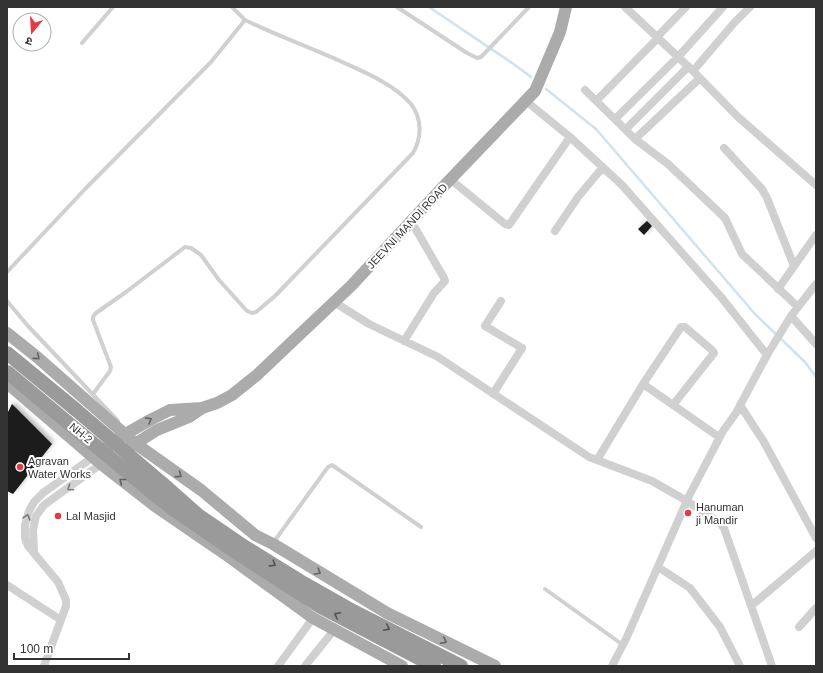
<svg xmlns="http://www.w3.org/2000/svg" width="823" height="673" font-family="Helvetica,'Noto Sans Devanagari',sans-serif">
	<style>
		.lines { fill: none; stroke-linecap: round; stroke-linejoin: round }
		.stream { stroke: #cfe2ee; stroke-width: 2.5 }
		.building { fill: #1a1a1a; filter: url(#shadow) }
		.lane { stroke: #d0d0d0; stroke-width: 4 }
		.street { stroke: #d0d0d0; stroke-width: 8 }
		.primary { stroke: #ababab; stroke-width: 12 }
		.highway { stroke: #9a9a9a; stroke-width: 14 }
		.highway-bridge { stroke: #9a9a9a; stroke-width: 14 }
		.oneway { stroke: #636363 }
		.oneway2 { stroke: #7a7a7a }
		.oneway3 { stroke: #525252 }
		.poi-dot { fill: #e63946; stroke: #fff; stroke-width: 1.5 }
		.labels { text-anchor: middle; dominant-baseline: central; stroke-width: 4; stroke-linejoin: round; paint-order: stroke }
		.street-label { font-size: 11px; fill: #333; stroke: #fff }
		.poi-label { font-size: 11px; fill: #333; stroke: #fff; text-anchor: start }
	</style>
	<defs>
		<filter id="shadow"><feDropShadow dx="2.5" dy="-2.5" stdDeviation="2" flood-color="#0004"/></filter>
	</defs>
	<rect width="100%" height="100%" fill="#fff"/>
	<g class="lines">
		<path class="stream" d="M429,7L515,65L531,77
			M546,89L596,129L755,314L805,362L816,377"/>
	</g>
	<path class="building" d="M647,221L652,226L644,235L638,229Z
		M12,404L52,444L13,494L7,491V414Z"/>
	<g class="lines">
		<path class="lane" d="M397,7L467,53L477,58L481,57L529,7
			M82,43L113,7
			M7,272L87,187L211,62L245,20
			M7,301L28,326L118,421
			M93,394L110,371L111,367L93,320V317L96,313L126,292L185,247L191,248L201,255L219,280L247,311L252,313L256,312L275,296L413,153C422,138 422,118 411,104C394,84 364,72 340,61C309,47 276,35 245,20L232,7
			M273,543L328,467L332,465L421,527
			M545,589L623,645"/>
		<path class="street" d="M625,7L693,71L738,117L816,185
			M657,37L686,7
			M693,71L734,23L750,7
			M585,90L635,139L668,164L725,218L742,254L798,307
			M596,101L658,38
			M615,119L678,57L723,7
			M626,129L688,67
			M570,137L622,185L721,297L767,355
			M635,139L700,78
			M724,148L762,189L767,198L794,266
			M450,179L505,224L509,225L570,137L526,101
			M555,231L578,197L603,167
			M778,289L816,235
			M334,302L369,324L438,357L589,457L652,481L687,501L720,523L724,528L772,666
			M791,316L816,344
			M404,341L434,293L445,281L444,278L411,221
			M643,384L681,327H685L713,351L714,353L673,405
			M493,394L522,348L485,326L501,301
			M740,405L764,442L816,538
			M597,460L643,384L719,437
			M34,552L33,530L36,516L44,505L101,464
			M658,567L690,588L720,627L740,666
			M7,585L61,620
			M751,606L816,551
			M799,627L816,608
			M44,666L66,606V600L58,582L28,546L25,538V525L29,511L34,502L43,493L93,457
			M278,666L313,618
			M305,666L334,630
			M612,666L626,639L689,496L723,431L736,413L767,355L791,316L816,284"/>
		<path class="primary" d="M7,333L37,357L136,444L201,490L255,535L273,544L387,613L495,666
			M7,383L101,464L155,506L225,554L313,618L402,666
			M130,447L157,430L189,417L202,408
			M93,457L129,432L150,420L170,410L202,408L217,403L232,395L257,375L351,286L441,189L535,91L560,32L566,7"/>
		<path class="highway" d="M7,353L75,409
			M7,372L67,422
			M163,484L198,515L245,547L300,581L353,611L461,666
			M154,494L173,509L231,549L321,607L434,666"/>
		<path class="highway-bridge" d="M75,409L163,484
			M67,422L154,494"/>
	</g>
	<defs><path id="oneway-chevron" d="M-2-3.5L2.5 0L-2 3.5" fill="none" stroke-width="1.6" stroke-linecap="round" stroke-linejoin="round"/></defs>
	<g class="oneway">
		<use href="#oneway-chevron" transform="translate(37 357) rotate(40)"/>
		<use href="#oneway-chevron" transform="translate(149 420) rotate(-29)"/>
		<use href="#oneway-chevron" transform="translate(179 475) rotate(36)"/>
		<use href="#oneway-chevron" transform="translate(122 481) rotate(-142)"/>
		<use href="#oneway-chevron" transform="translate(318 572) rotate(31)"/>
		<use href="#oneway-chevron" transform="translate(444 641) rotate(26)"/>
	</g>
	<g class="oneway2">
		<use href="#oneway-chevron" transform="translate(70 488) rotate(145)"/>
		<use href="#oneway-chevron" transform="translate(27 517) rotate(-74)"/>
	</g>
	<g class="oneway3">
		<use href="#oneway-chevron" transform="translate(273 564) rotate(32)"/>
		<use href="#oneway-chevron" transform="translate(337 615) rotate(-153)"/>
		<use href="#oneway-chevron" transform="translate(387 628) rotate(27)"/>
	</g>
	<g class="poi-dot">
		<circle cx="20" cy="467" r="4"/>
		<circle cx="688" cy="513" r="4"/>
		<circle cx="58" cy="516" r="4"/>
	</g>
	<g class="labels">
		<g class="street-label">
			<text transform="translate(407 226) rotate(-47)">JEEVNI MANDI ROAD</text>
			<text transform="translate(81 433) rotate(39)">NH-2</text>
		</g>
		<g class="poi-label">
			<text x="28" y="461">Agravan<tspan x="28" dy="13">Water Works</tspan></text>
			<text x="696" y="507">Hanuman<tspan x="696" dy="13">ji Mandir</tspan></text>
			<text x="66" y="516">Lal Masjid</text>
		</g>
	</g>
	<rect width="823" height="673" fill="none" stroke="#333333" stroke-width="16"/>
	<g transform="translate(32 32) rotate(198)"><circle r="19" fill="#ffffff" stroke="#adadad"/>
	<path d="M0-3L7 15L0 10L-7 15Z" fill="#e63946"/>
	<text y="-6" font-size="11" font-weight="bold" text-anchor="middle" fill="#333333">उ</text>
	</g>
	<path d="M14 653v6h115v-6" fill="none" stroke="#333333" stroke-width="2"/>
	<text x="20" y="653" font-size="12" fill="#333333" stroke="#ffffff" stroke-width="3" paint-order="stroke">100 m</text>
</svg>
